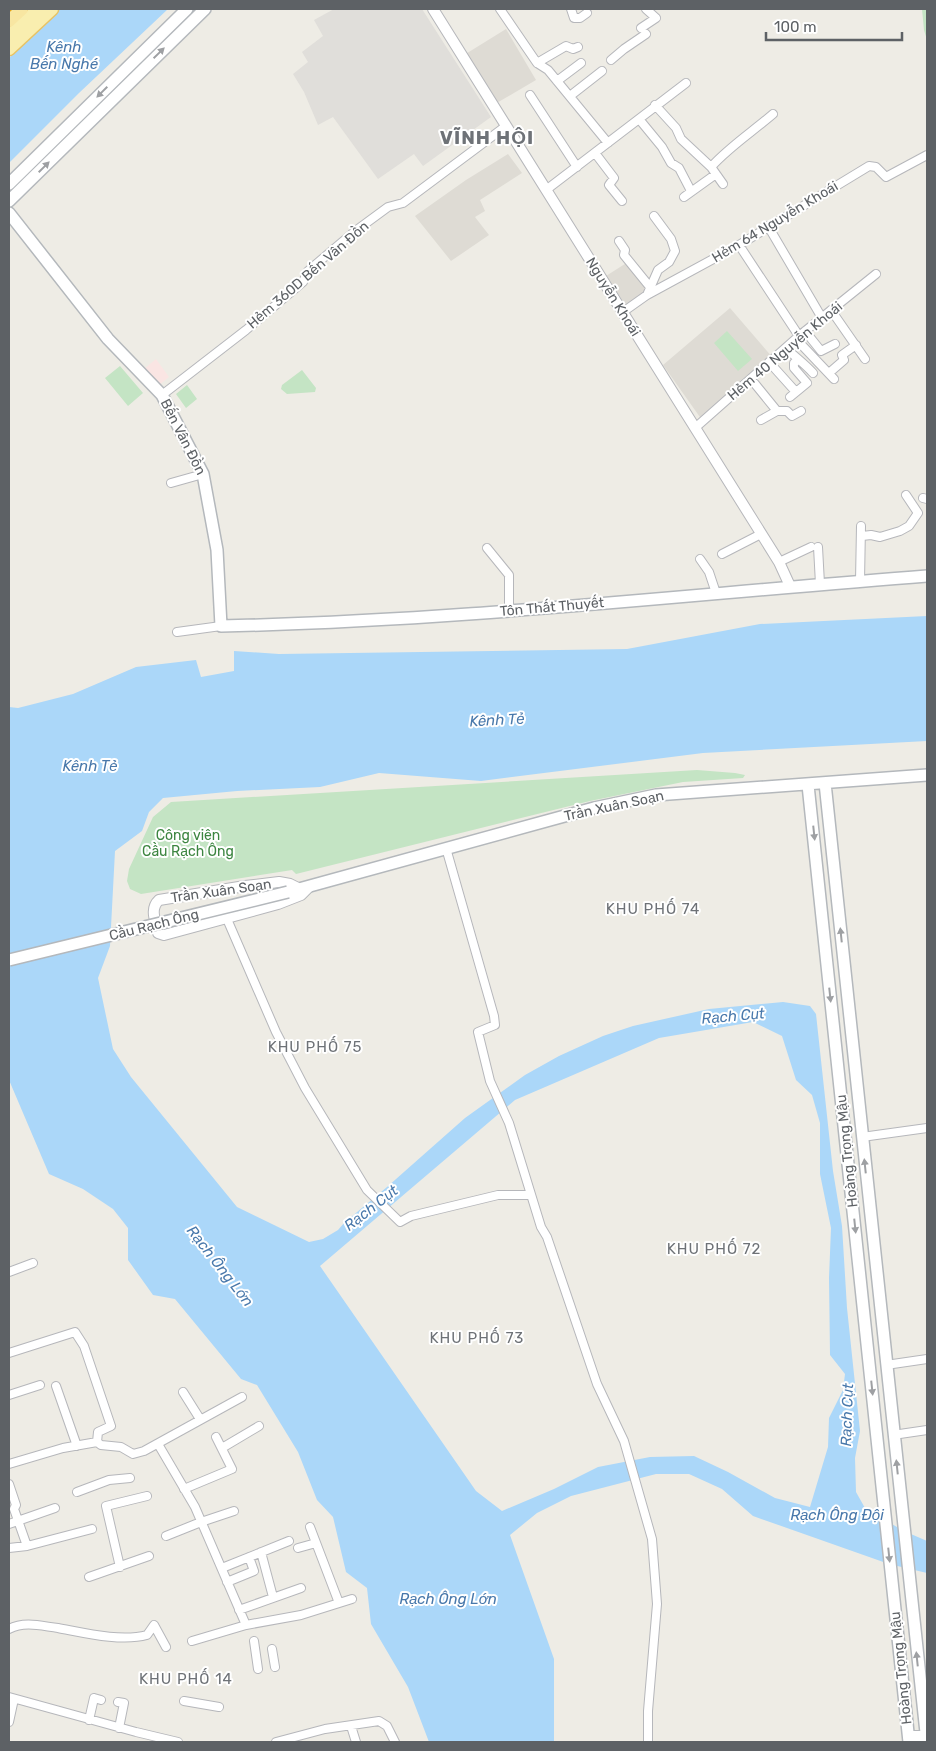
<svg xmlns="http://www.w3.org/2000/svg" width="936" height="1751" font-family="Rubik,sans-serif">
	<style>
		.industrial { fill: #e0deda }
		.education { fill: #dedbd4 }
		.medical { fill: #fae5e3 }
		.green { fill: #c4e4c4 }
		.water { fill: #abd7f9; fill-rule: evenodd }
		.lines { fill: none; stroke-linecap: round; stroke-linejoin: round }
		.minor-casing { stroke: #b6b7bb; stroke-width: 10 }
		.tertiary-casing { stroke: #b6b7bb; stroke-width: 12 }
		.secondary-casing { stroke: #b4b8bc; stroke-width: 14 }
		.primary-casing { stroke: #e8c365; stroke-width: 15 }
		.trunk-casing { stroke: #e4a210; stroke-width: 15 }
		.minor { stroke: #fff; stroke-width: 8 }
		.tertiary { stroke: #fff; stroke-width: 10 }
		.secondary { stroke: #fff; stroke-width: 11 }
		.primary { stroke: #f9eeaf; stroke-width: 12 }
		.trunk { stroke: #f8e6a2; stroke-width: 12 }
		.secondary-bridge-casing { stroke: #b4b8bc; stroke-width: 14; stroke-linecap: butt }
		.secondary-bridge { stroke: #fff; stroke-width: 11 }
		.oneway { fill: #9ea0a3 }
		.labels { text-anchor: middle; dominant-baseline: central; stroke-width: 4; stroke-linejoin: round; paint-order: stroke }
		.street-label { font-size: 14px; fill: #5d6165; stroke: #fff }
		.park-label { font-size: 14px; fill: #3c8540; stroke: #fff }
		.water-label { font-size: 15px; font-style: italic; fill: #4878ab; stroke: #fff }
		.neighbourhood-label { font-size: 15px; letter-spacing: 1px; fill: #6e7277; stroke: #fff }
		.district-label { font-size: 19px; font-weight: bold; letter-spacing: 1px; fill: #6e7277; stroke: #fff }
	</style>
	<rect width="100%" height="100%" fill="#eeece5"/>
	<path class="industrial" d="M334,9H422L491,117L423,166L414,154L378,179L333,117L318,125L304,92L293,74L308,62L302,52L323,36L314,20Z"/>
	<path class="education" d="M506,29L536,80L495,104L464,55Z
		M508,154L522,173L480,200L485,211L475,217L489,235L451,261L415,216L466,180Z
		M628,262L648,289L627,307L606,276Z
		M730,308L773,358L702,420L663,365Z"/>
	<path class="medical" d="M156,359L169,377L158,386L144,369Z"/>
	<path class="green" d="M922,9H927V40L924,30Z
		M727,331L752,359L738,371L714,343Z
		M120,366L143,393L128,406L105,378Z
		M302,370L316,388L315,392L287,394L281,389L282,385Z
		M187,385L197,399L186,408L176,394Z
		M697,770L735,773L745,775L743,778L683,782L590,801L296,874L292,870L141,894L130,889L127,881L129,869L153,817L171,802Z"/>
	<path class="water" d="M58,9H168L79,93L9,163V58Z
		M927,616V741L703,753L481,781L379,773L320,787L237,791L163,798L149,812L142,831L115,851L110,946L98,978L113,1049L131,1077L237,1207L309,1242L323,1239L338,1230L344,1223L387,1187L465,1118L525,1075L559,1056L603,1036L633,1026L709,1009L783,1002L810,1006L816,1014L833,1171L842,1226L847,1308L860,1431L855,1458L856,1492L870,1517L883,1519L904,1531L927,1541V1573L889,1564L753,1516L722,1489L689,1474H656L571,1496L537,1513L510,1535L554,1659V1742H429L408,1687L371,1624L367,1588L346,1572L333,1517L317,1500L298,1452L257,1385L241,1379L175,1299L153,1295L128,1260V1228L113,1209L83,1189L49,1174L9,1080V707L18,708L73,694L136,667L196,660L201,677L234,671V651L279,654L627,649L760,624ZM753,1022L782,1036L796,1080L812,1095L820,1123V1174L831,1228L829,1278L830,1355L845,1374L843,1390L829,1418L828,1447L810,1507L775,1498L728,1472L694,1456L650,1457L598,1467L554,1489L502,1511L476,1491L320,1266L515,1100L659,1038Z"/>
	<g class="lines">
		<defs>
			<path id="minor" d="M500,9L537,63L548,70L608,143
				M571,9L574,18H580L587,13
				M641,28L656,18L646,9
				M611,60L624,49L646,34
				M537,63L566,46L573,49L578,47
				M557,81L581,63
				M530,95L577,167
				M570,96L602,71
				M655,105L676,128L681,139L711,167L723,184
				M639,119L662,147L671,163L679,168L691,191
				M595,153L614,178L609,185L622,201
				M711,167C729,147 752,132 773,114
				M546,190L686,83
				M684,197L716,174
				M768,226L822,318
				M619,241L625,250L624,255L650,287
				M739,245L799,336
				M647,295L658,270L669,262L675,251L671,239L654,216
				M831,310L865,359
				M623,312L647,295L739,245L869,166L876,167L886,177L927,155
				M805,331L821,351L835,344
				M796,339L834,379
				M786,348C795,357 804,363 813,373
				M769,362L796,392
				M829,373L844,360L842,355L856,345
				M751,379L777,411
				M162,395L246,330L303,282L308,271L354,232L388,207L403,203L506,126
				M790,397L807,383L794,368V363L798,360
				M761,420L777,411H787L792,416L801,411
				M695,428L799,336L876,274
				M171,483L203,474
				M923,498L927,499
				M862,536L871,535L880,537L900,531L909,526L918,513L906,495
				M818,547L820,584
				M487,548L509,575V611
				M722,554L761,534
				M700,559L709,572L716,593
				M779,562L811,547
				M860,581L861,526
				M177,632L221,626
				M446,848L494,1016L495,1025L478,1032L490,1081L509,1123L541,1227L547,1237L597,1384L624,1441L652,1539L657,1604L648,1711V1742
				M227,919L276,1032L305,1088L367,1190L400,1222L411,1216L498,1195H531
				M862,1137L927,1128
				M9,1272L33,1263
				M9,1353L75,1332L84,1346L111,1426L98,1432L97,1442
				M886,1365L927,1359
				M56,1386L77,1446
				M183,1392L200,1419
				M9,1395L40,1385
				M893,1435L927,1430
				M158,1444L195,1507L246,1625
				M222,1448L259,1426
				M9,1464L63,1448L97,1442L101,1445L121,1447L133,1454L144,1451L242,1397
				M9,1484L16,1505L14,1509L27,1546
				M184,1489L232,1469L216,1437
				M77,1492L109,1480L130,1478
				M9,1524L55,1508
				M310,1527L339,1603
				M166,1536L201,1522L234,1511
				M9,1548L27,1546L92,1529
				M298,1548L316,1543
				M261,1552L273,1597
				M120,1567L106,1506L147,1496
				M222,1568L289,1541
				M89,1577L149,1556
				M227,1582L254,1571L249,1557
				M239,1610L301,1588
				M9,1629C25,1621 41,1626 58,1628C85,1633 121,1642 147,1635L154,1625L166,1647
				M192,1641L246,1625L301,1615L352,1599
				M254,1641L258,1669
				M272,1649L275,1667
				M9,1697L136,1732L178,1742
				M184,1701L219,1707
				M118,1702L124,1703L119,1728
				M89,1720L94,1698L101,1700
				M9,1722L14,1699
				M351,1726L356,1742
				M276,1742L325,1729L379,1721L387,1726L395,1742"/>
			<path id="tertiary" d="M433,9L779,562L790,586
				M300,889L290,884L279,882L245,886L159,900C149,909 156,922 158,933L164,935L278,904L301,895L310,886
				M908,1736H927"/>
			<path id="secondary" d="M9,184L187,9
				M9,201L205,9
				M9,213L108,339L162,395L203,474L217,550L221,626C457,621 692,594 927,576
				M825,783L927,1742
				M808,785L909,1742
				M288,892L550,820L594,808L656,795L927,775"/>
			<path id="primary" d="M9,36L38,9
				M9,49L52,9"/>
			<path id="trunk" d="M9,21L22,9"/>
		</defs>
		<use href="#minor" class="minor-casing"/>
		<use href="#tertiary" class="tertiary-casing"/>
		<use href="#secondary" class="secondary-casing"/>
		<use href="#primary" class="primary-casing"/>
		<use href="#trunk" class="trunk-casing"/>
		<use href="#minor" class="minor"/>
		<use href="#tertiary" class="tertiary"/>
		<use href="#secondary" class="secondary"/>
		<use href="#primary" class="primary"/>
		<use href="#trunk" class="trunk"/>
		<defs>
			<path id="secondary-bridge" d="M9,960L288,892"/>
		</defs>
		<use href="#secondary-bridge" class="secondary-bridge-casing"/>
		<use href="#secondary-bridge" class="secondary-bridge"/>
	</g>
	<defs><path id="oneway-solid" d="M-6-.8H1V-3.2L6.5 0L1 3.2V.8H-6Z" transform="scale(1.25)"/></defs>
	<g class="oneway">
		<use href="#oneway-solid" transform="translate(159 53) rotate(-44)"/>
		<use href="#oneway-solid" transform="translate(102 92) rotate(135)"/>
		<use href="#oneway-solid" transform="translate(44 167) rotate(-45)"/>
		<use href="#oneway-solid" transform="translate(814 833) rotate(84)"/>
		<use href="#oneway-solid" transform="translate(841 935) rotate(-96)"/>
		<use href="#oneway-solid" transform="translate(830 995) rotate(84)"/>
		<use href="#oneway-solid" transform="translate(865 1166) rotate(-96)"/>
		<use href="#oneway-solid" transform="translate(855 1226) rotate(84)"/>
		<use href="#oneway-solid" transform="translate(872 1388) rotate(84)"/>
		<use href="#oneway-solid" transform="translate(897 1467) rotate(-96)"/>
		<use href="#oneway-solid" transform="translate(889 1555) rotate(84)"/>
		<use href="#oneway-solid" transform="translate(917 1659) rotate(-96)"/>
	</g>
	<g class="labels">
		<g class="street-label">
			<text transform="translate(775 222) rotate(-31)">Hẻm 64 Nguyễn Khoái</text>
			<text transform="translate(308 275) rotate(-41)">Hẻm 360D Bến Vân Đồn</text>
			<text transform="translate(613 297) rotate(58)">Nguyễn Khoái</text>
			<text transform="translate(785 351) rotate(-40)">Hẻm 40 Nguyễn Khoái</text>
			<text transform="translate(183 437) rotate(63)">Bến Vân Đồn</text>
			<text transform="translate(552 607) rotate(-5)">Tôn Thất Thuyết</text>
			<text transform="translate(614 806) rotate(-12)">Trần Xuân Soạn</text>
			<text transform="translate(221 891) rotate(-8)">Trần Xuân Soạn</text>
			<text transform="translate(154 925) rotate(-14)">Cầu Rạch Ông</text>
			<text transform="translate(847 1151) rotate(-96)">Hoàng Trọng Mậu</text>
			<text transform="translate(901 1668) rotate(-96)">Hoàng Trọng Mậu</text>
		</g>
		<g class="park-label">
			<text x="188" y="835">Công viên<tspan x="188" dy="16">Cầu Rạch Ông</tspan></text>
		</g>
		<g class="water-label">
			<text x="64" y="47">Kênh<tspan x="64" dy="17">Bến Nghé</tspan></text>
			<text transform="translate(497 720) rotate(-3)">Kênh Tẻ</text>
			<text x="90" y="766">Kênh Tẻ</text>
			<text transform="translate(733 1016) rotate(-5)">Rạch Cụt</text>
			<text transform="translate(371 1208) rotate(-38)">Rạch Cụt</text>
			<text transform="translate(220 1266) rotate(52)">Rạch Ông Lớn</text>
			<text transform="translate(847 1415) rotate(-88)">Rạch Cụt</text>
			<text x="837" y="1515">Rạch Ông Đội</text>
			<text x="448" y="1599">Rạch Ông Lớn</text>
		</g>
		<g class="neighbourhood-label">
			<text x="653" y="909">KHU PHỐ 74</text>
			<text x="315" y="1047">KHU PHỐ 75</text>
			<text x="714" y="1249">KHU PHỐ 72</text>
			<text x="477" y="1338">KHU PHỐ 73</text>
			<text x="186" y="1679">KHU PHỐ 14</text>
		</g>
		<g class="district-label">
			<text x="487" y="137">VĨNH HỘI</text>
		</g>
	</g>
	<rect width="936" height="1751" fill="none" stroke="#5d6165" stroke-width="20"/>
	<path d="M766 32v8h136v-8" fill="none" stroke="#5d6165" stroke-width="2.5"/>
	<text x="774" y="32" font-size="15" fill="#5d6165" stroke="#ffffff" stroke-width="4" paint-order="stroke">100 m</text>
</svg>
